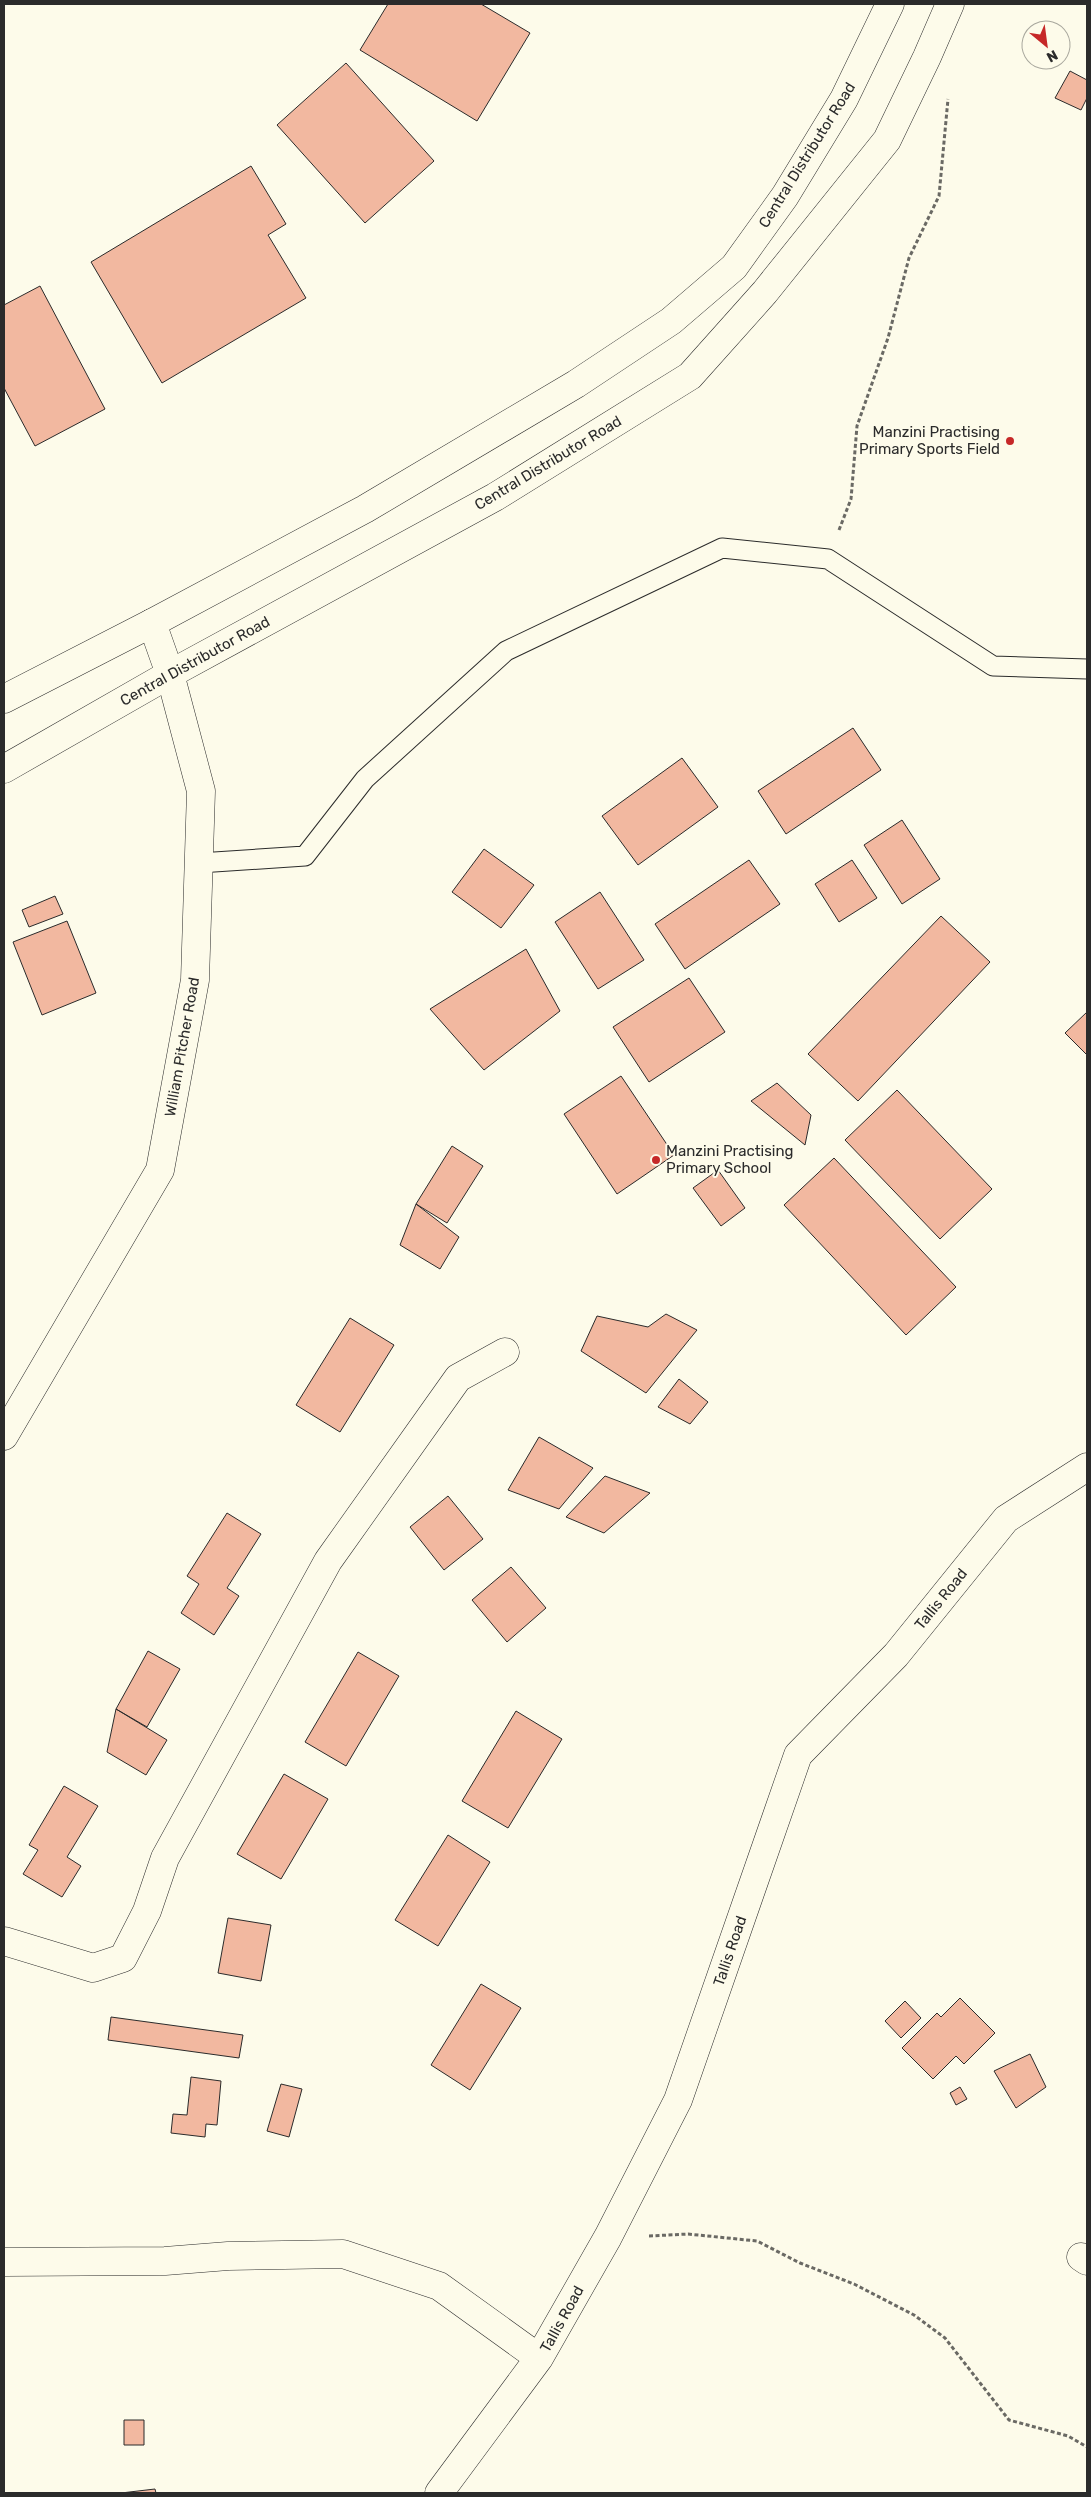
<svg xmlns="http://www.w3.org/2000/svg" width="1091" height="2497" font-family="Rubik,sans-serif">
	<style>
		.building { fill: #f2b8a0; stroke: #2b2b2b }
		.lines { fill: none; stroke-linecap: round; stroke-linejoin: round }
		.lane-casing { stroke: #2b2b2b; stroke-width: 21 }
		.street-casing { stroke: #2b2b2b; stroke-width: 29 }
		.highway-casing { stroke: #2b2b2b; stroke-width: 29 }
		.path { stroke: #6a6964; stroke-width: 3; stroke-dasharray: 4 2.5; stroke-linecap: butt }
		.lane { stroke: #fdfbea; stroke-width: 19 }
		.street { stroke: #fdfbea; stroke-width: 28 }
		.highway { stroke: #fdfbea; stroke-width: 28 }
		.poi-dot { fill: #c62828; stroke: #fdfbea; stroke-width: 2 }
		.labels { text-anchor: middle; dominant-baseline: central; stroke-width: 4; stroke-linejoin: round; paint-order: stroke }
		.street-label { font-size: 15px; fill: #2b2b2b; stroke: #fdfbea }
		.poi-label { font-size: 15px; fill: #2b2b2b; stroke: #fdfbea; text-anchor: end }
	</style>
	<rect width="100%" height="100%" fill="#fdfbea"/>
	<path class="building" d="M388,4H481L530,33L477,121L360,50Z
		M346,63L434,161L365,223L277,125Z
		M1070,71L1087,80V98L1081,110L1055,98Z
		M251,166L286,224L268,235L306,298L162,383L91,262Z
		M40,286L105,409L35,446L4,388V305Z
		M853,728L881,770L786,834L758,791Z
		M682,758L718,807L638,865L602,816Z
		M902,820L940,879L902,904L864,845Z
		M484,849L534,885L501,928L452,892Z
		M749,860L780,904L685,969L655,924Z
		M852,860L877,898L839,922L815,884Z
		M600,892L644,960L598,989L555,922Z
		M55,896L63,914L29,927L22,910Z
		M941,916L990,962L858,1101L808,1054Z
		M67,921L96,993L42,1015L13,942Z
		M526,949L560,1011L484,1070L430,1009Z
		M689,978L725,1032L649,1082L613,1027Z
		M1087,1012V1055L1065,1033Z
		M621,1076L674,1155L617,1194L564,1114Z
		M777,1083L811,1115L805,1145L751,1101Z
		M897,1090L992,1189L940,1239L845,1140Z
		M452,1146L483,1166L447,1223L416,1204Z
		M834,1158L956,1287L906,1335L784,1205Z
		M718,1170L745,1208L721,1226L693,1188Z
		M416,1204L459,1237L440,1269L400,1245Z
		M666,1314L697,1330L646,1393L581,1351L597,1316L648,1327Z
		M350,1318L394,1345L340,1432L296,1405Z
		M679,1379L708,1402L690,1424L658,1407Z
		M539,1437L593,1468L559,1509L508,1490Z
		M605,1476L650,1493L604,1533L566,1517Z
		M448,1496L483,1539L444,1570L410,1527Z
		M227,1513L261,1534L227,1588L239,1596L214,1635L181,1613L199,1584L187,1576Z
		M511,1567L546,1608L507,1642L472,1600Z
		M148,1651L180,1669L147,1727L116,1709Z
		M358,1652L399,1676L346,1766L305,1742Z
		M116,1709L167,1740L146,1775L107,1752Z
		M516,1711L562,1739L508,1828L462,1801Z
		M284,1774L328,1799L281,1879L237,1854Z
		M64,1786L98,1806L67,1857L81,1866L62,1897L23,1874L38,1850L29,1845Z
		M448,1835L490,1862L438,1946L395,1920Z
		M228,1918L271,1925L261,1981L218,1973Z
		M481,1984L521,2008L470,2090L431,2065Z
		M960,1998L995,2033L964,2064L956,2056L933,2079L902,2048L937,2013L941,2017Z
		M905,2001L921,2018L901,2038L885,2021Z
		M111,2017L243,2035L239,2058L108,2040Z
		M1030,2054L1046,2087L1016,2108L994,2071Z
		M191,2077L221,2081L217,2125L206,2124L205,2137L171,2133L173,2114L187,2115Z
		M281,2084L302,2089L289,2137L267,2131Z
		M960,2087L967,2099L956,2105L950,2093Z
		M124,2420H144V2445H124Z
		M155,2489L156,2493H121Z"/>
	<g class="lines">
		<defs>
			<path id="lane" d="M199,863L305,856L365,779L506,651L722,548L828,559L993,666L1087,669"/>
			<path id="street" d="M4,1436L160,1170L195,980L201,791L170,674L152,623
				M4,1941L93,1968L123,1958L147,1911L165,1858L328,1561L458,1378L505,1352
				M1081,2257L1087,2261
				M4,2262L165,2261L228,2256L343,2254L439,2286L539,2358
				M439,2493L539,2358L608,2237L678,2100L798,1755L896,1655L1006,1519L1087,1467"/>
			<path id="highway" d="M4,699L152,623L365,509L576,384L671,321L734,267L785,196L844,99L890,4
				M4,769L170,674L495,497L690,376L765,292L887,140L927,57L950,4"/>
		</defs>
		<use href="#lane" class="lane-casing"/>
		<use href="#street" class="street-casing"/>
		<use href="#highway" class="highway-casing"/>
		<path class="path" d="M839,530L851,499L857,426L888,338L909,258L939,196L948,99
			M649,2236L688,2234L757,2241L800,2263L854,2284L914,2315L945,2338L1009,2420L1068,2436L1087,2447"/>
		<use href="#lane" class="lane"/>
		<use href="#street" class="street"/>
		<use href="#highway" class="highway"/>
	</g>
	<g class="poi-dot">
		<circle cx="1010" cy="441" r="5"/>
		<circle cx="656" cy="1160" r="5"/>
	</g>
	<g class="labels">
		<g class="street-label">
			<text transform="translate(807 155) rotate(-58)">Central Distributor Road</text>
			<text transform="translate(548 463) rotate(-31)">Central Distributor Road</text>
			<text transform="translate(195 661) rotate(-29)">Central Distributor Road</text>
			<text transform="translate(182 1047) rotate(-80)">William Pitcher Road</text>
			<text transform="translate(941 1599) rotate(-51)">Tallis Road</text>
			<text transform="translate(730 1951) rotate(-71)">Tallis Road</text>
			<text transform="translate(562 2319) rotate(-61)">Tallis Road</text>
		</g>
		<g class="poi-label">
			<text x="1000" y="432">Manzini Practising<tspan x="1000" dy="17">Primary Sports Field</tspan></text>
			<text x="666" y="1151" text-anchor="start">Manzini Practising<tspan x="666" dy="17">Primary School</tspan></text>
		</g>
	</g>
	<rect width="1091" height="2497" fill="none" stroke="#2b2b2b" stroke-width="10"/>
	<g transform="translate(1046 45) rotate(151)"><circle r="24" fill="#fdfbea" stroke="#a9a89e"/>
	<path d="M0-4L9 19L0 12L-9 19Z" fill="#c62828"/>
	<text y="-8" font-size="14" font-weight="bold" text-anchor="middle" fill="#2b2b2b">N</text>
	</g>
</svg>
